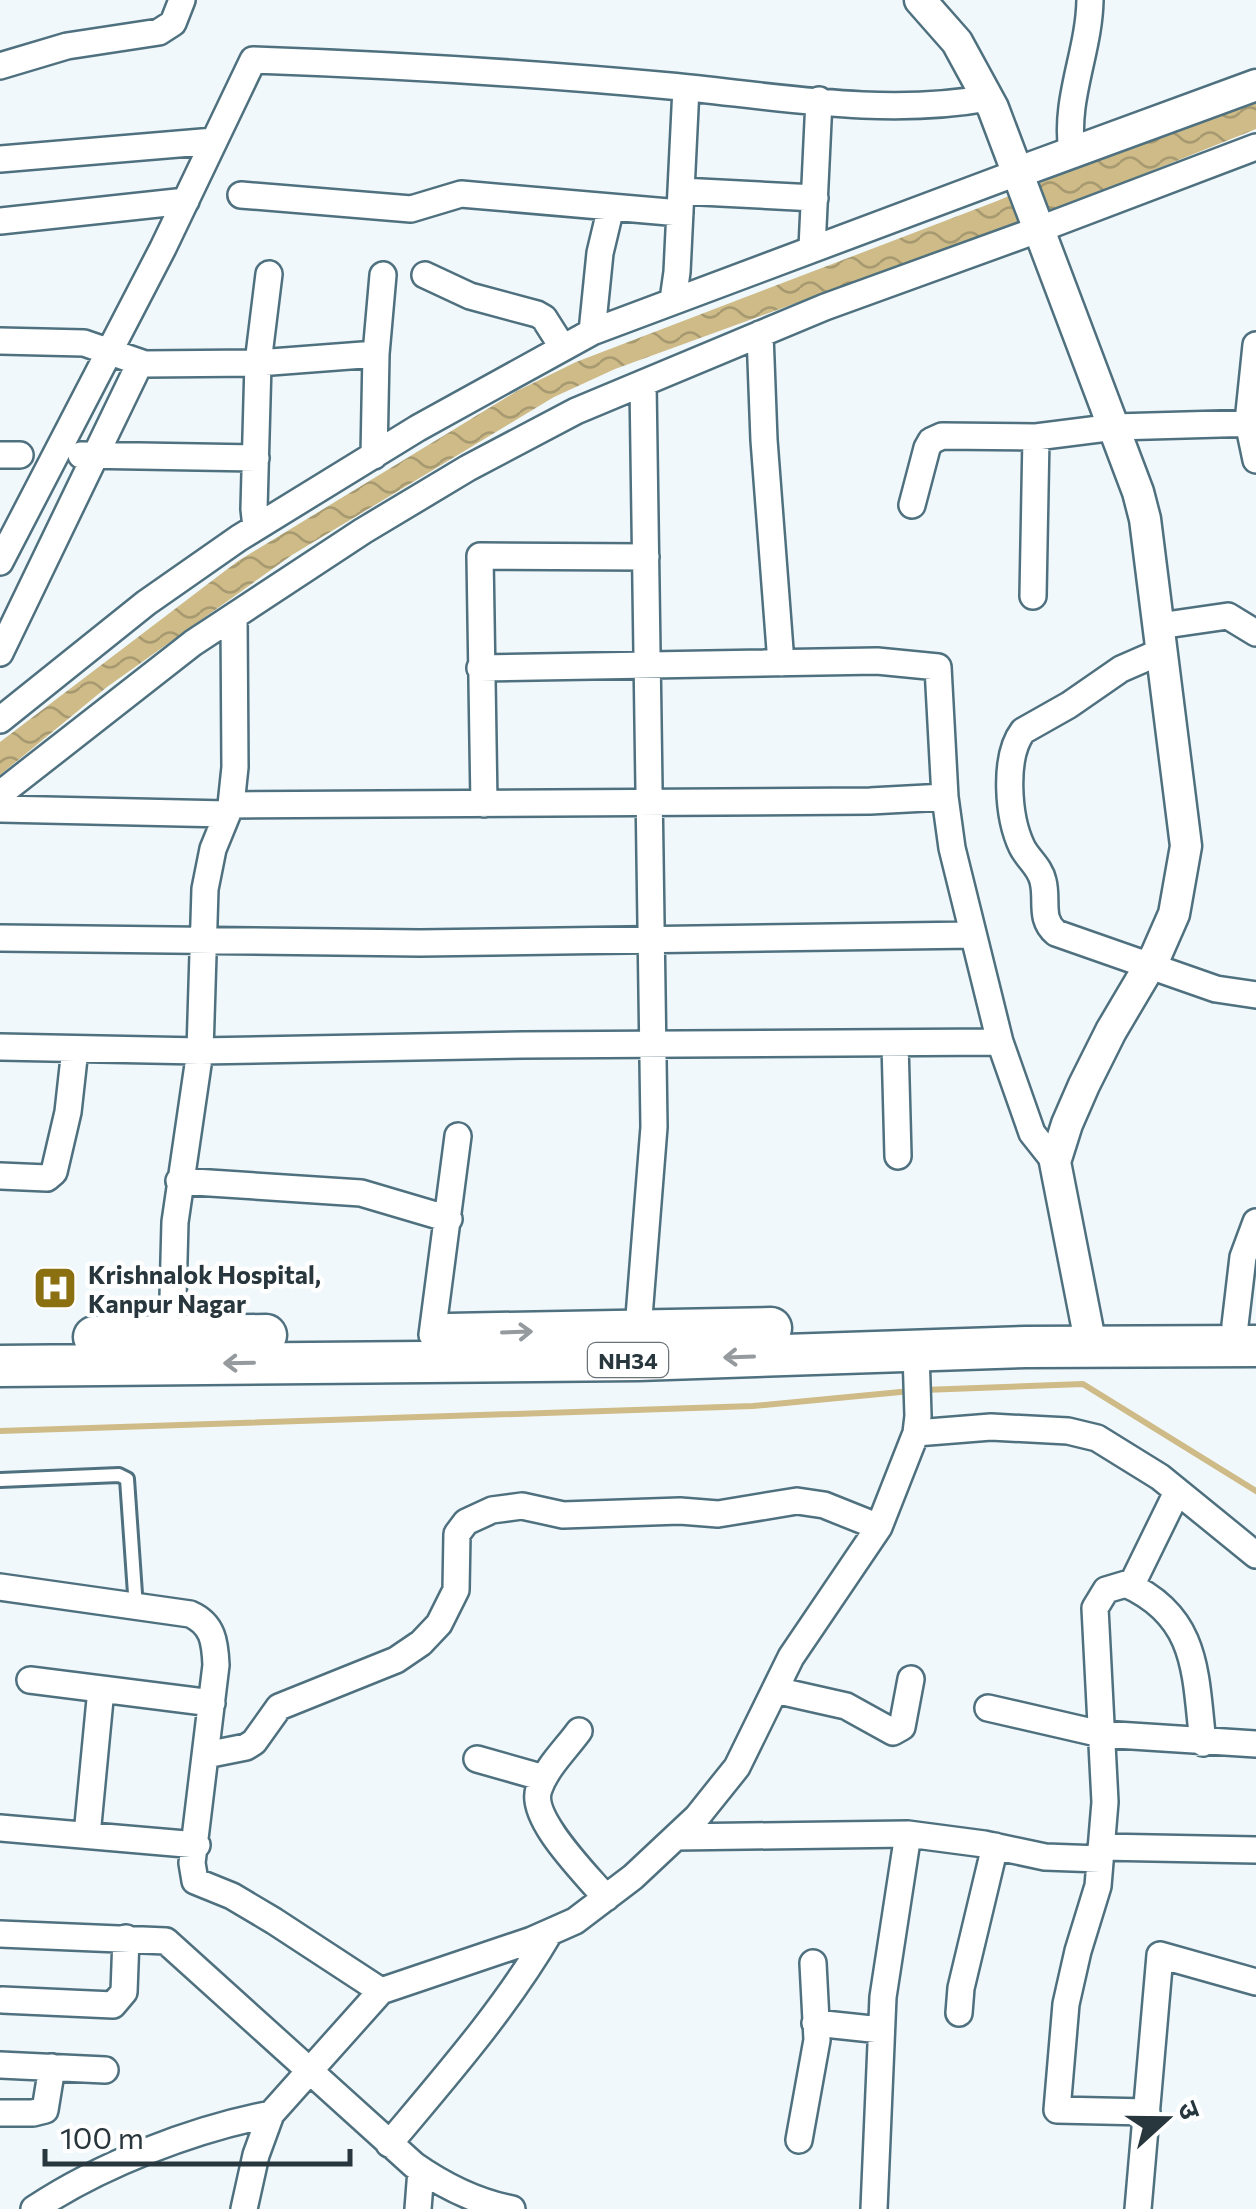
<svg xmlns="http://www.w3.org/2000/svg" width="1256" height="2209" font-family="Commissioner,'Noto Sans Devanagari',sans-serif">
	<style>
		.water { fill: url(#water-waves) }
		.lines { fill: none; stroke-linecap: round; stroke-linejoin: round }
		.stream { stroke: #cebb87; stroke-width: 6 }
		.building { fill: url(#building-back-hatch); stroke: #628493; stroke-width: 2.5; filter: url(#shadow) }
		.service-casing { stroke: #4f717f; stroke-width: 18 }
		.minor-casing { stroke: #4f717f; stroke-width: 30 }
		.tertiary-casing { stroke: #4f717f; stroke-width: 35 }
		.trunk-casing { stroke: #4f717f; stroke-width: 45 }
		.service { stroke: #fff; stroke-width: 12 }
		.minor { stroke: #fff; stroke-width: 25 }
		.tertiary { stroke: #fff; stroke-width: 30 }
		.trunk { stroke: #fff; stroke-width: 40 }
		.oneway { stroke: #949a9e }
		.labels { text-anchor: middle; dominant-baseline: central; stroke-width: 9; stroke-linejoin: round; paint-order: stroke }
		.shield { fill: #fff; stroke: #687277; stroke-width: 2.5 }
		.shield-label { font-size: 22px; font-weight: bold; fill: #28363d }
		.poi-label { font-size: 25px; font-weight: bold; fill: #28363d; stroke: #fff; text-anchor: start }
	</style>
	<defs>
		<pattern id="water-waves" width="16" height="10" patternUnits="userSpaceOnUse" patternTransform="scale(2.5)"><rect width="16" height="10" fill="#cebb87"/><path d="M0 5q4-4 8 0t8 0" fill="none" stroke="#a79970"/></pattern>
		<pattern id="building-back-hatch" width="6" height="6" patternUnits="userSpaceOnUse" patternTransform="scale(2.5)"><rect width="6" height="6" fill="#95d1ec"/><path d="M-1 5l2 2M0 0l6 6M5-1l2 2" fill="none" stroke="#80b4cb"/></pattern>
		<filter id="shadow"><feDropShadow dx="8" dy="-8" stdDeviation="5" flood-color="#0004"/></filter>
	</defs>
	<rect width="100%" height="100%" fill="#f1f8fb"/>
	<path class="water" d="M1256,99V129L1069,204L615,369L554,397L292,555L107,687L0,775V742L238,561L517,391L576,362L997,201L1174,127Z"/>
	<g class="lines">
		<path class="stream" d="M923,1390L1083,1384L1256,1491
			M0,1431L753,1406L911,1391"/>
	</g>
	<path class="building" d="M37,1275L69,1276V1298L36,1297Z"/>
	<g class="lines">
		<defs>
			<path id="service" d="M0,1480L119,1475L127,1479L136,1608"/>
			<path id="minor" d="M0,66L67,46L159,32L173,23L182,0
				M1072,152C1064,99 1089,53 1090,0
				M0,159L214,141
				M681,191L815,198
				M241,195L411,209L461,194L680,213
				M0,221L186,201
				M812,248L819,100
				M425,275L470,296L537,314L544,318L563,348
				M673,300L677,272L686,88
				M592,332L600,253L611,207
				M760,334L764,440L781,663
				M0,341L84,343L145,364L258,363L376,354
				M1256,345L1248,422L1256,460
				M0,455H20
				M81,455L256,458
				M374,456L376,354L383,275
				M912,505L927,448L931,441L942,436L1036,437L1115,427L1256,423
				M256,527L254,509L258,363L269,274
				M0,562L163,248L253,60C392,65 531,73 670,86C774,96 884,117 988,98
				M1033,596L1036,437
				M1159,626L1228,616L1256,633
				M1160,652L1121,669L1069,705L1023,731C1003,757 1008,818 1022,847C1028,859 1040,867 1043,881C1048,900 1039,919 1056,933L1216,989L1256,995
				M0,653L140,363
				M480,668L877,661L938,667L945,797L952,848L1000,1042L1032,1133L1055,1162
				M0,720L146,603L239,538L418,428L592,332L1019,172
				M0,794L193,643L363,531L468,468L576,411L825,307L1040,229L1256,147
				M484,804L480,556L646,557
				M231,805L870,801L945,797
				M0,809L227,814
				M0,938L420,943L973,935
				M895,1043L898,1156
				M0,1047L200,1051L523,1045L1000,1042
				M0,1176L47,1178L54,1172L68,1112L75,1049
				M179,1181L361,1193L449,1219
				M1235,1325L1243,1257L1256,1222
				M172,1335L175,1222L200,1051L205,889L213,849L231,805L235,767L234,616
				M432,1335L458,1136
				M637,1342L654,1127L643,383
				M916,1433L991,1427L1068,1431L1097,1438L1160,1477L1256,1555
				M1131,1586L1177,1492
				M0,1587L190,1614C213,1624 215,1642 216,1665L192,1863L195,1881L232,1896L274,1921L381,1991
				M30,1680L212,1703
				M775,1690L846,1706L893,1732L902,1727L911,1679
				M988,1708L1101,1734L1256,1744
				M579,1731C566,1749 546,1768 539,1789C528,1818 587,1875 606,1898
				M206,1755L246,1747L254,1742L279,1707L396,1660L421,1643L439,1624L456,1590L457,1534L466,1522L492,1510L522,1506L563,1515L680,1511L718,1514L797,1501L824,1505L879,1527
				M477,1759L544,1778
				M0,1828L197,1845
				M87,1835L101,1689
				M676,1837L908,1834L984,1844L1045,1857L1100,1859
				M1101,1847L1256,1850
				M0,1934L166,1941L414,2165C444,2186 476,2202 512,2209
				M2,2000L113,2005L124,1992L126,1938
				M959,2013L961,1988L995,1846
				M815,2023L881,2030
				M0,2065L105,2070
				M1147,2112L1057,2110L1066,2004L1078,1951L1098,1886L1105,1802L1095,1608L1106,1590L1126,1584C1199,1617 1195,1674 1203,1743
				M0,2113H33L45,2110L52,2067
				M799,2140L817,2040L813,1963
				M389,2144C446,2076 505,2009 550,1932
				M34,2209C100,2165 193,2129 271,2114
				M244,2209L256,2155L271,2114L381,1991L532,1940L575,1921L633,1877L697,1817L737,1767L791,1657L879,1527L916,1433L918,1416L916,1352
				M418,2209L421,2170
				M874,2209L883,1997L908,1834
				M1138,2209L1160,1955L1256,1982"/>
			<path id="tertiary" d="M920,0L957,42L993,108L1138,492L1145,519L1186,846L1174,914L1156,955L1111,1031L1084,1085L1067,1124L1055,1162L1091,1346
				M1019,172L1256,85"/>
			<path id="trunk" d="M449,1334L771,1328
				M94,1337L266,1335
				M0,1366L638,1360L1026,1347L1256,1346"/>
		</defs>
		<use href="#service" class="service-casing"/>
		<use href="#minor" class="minor-casing"/>
		<use href="#tertiary" class="tertiary-casing"/>
		<use href="#trunk" class="trunk-casing"/>
		<use href="#service" class="service"/>
		<use href="#minor" class="minor"/>
		<use href="#tertiary" class="tertiary"/>
		<use href="#trunk" class="trunk"/>
	</g>
	<defs><path id="oneway-shaft" d="M-6 0H5M1.5-3L5.5 0L1.5 3" fill="none" stroke-width="1.6" stroke-linecap="round" stroke-linejoin="round" transform="scale(2.5)"/></defs>
	<g class="oneway">
		<use href="#oneway-shaft" transform="translate(517 1332) rotate(-2)"/>
		<use href="#oneway-shaft" transform="translate(739 1357) rotate(178)"/>
		<use href="#oneway-shaft" transform="translate(239 1363) rotate(179)"/>
	</g>
	<defs>
		<symbol id="hospital-square" viewBox="-11 -11 22 22"><rect x="-9" y="-9" width="18" height="18" rx="4" fill="#8b7012" stroke="#fff"/><path d="M-5-5h3v3.5h4V-5h3V5h-3V1.5h-4V5h-3Z" fill="#fff"/></symbol>
	</defs>
	<g fill-rule="evenodd">
		<use href="#hospital-square" x="30" y="1263" width="50" height="50"/>
	</g>
	<g class="labels">
		<rect class="shield" x="588" y="1343" width="80" height="34" rx="8"/>
		<g class="shield-label">
			<text x="628" y="1360">NH34</text>
		</g>
		<g class="poi-label">
			<text x="88" y="1274">Krishnalok Hospital,<tspan x="88" dy="29">Kanpur Nagar</tspan></text>
		</g>
	</g>
	<g transform="translate(1166 2119) rotate(69)" stroke="#ffffff" stroke-width="8" paint-order="stroke">
	<path d="M0-8L18 38L0 25L-18 38Z" fill="#28363d"/>
	<text y="-15" font-size="28" font-weight="bold" text-anchor="middle" fill="#28363d">उ</text>
	</g>
	<path d="M45 2149v15h305v-15" fill="none" stroke="#28363d" stroke-width="5"/>
	<text x="60" y="2149" font-size="30" fill="#28363d" stroke="#ffffff" stroke-width="8" paint-order="stroke">100 m</text>
</svg>
